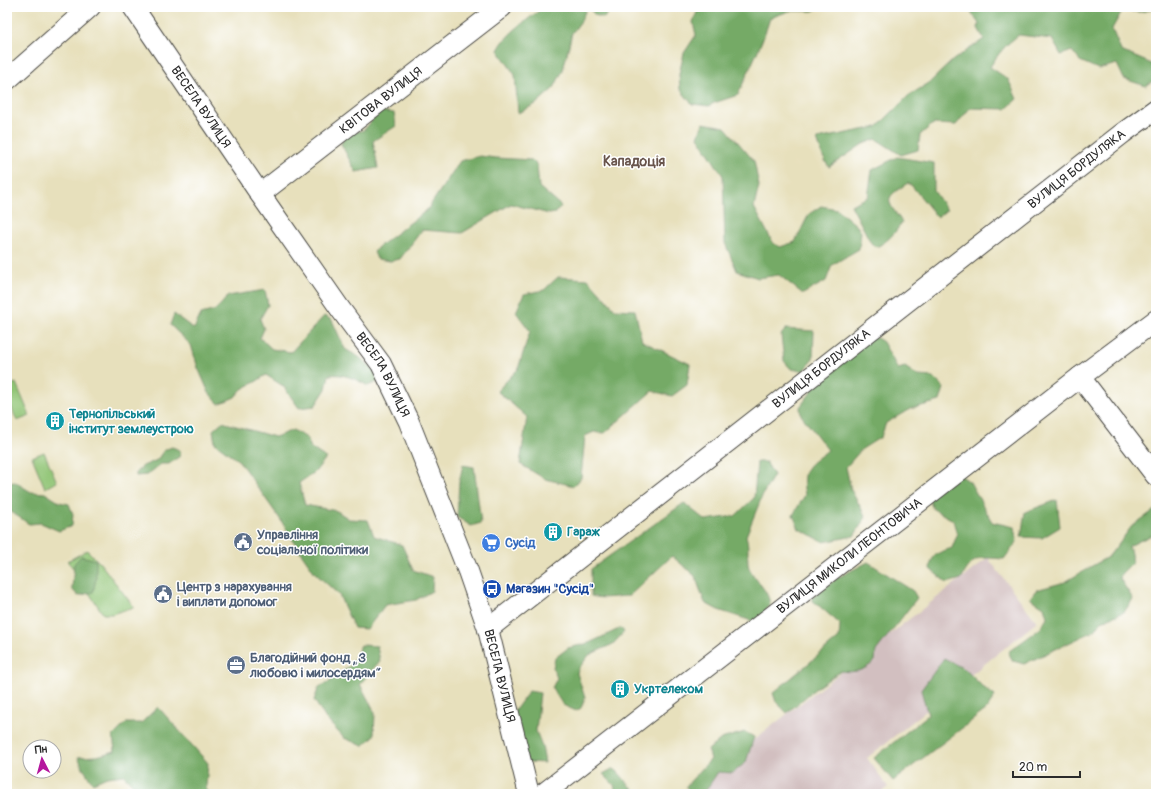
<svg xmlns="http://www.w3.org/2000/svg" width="1163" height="801" font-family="Pangolin,sans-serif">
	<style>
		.industrial { fill: #d2bfc0 }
		.green { fill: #90c475; stroke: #5e7850 }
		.forest { fill: #74aa66; stroke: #506a48 }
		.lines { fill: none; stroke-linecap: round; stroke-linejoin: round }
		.street-casing { stroke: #474641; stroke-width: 22 }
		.street { stroke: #fff; stroke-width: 20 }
		.labels { text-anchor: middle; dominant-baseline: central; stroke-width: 3; stroke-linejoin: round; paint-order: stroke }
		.street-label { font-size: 13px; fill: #2b2b2b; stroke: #fff }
		.culture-label { font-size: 13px; font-weight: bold; fill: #0d838f; stroke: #fff; text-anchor: start }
		.service-label { font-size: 13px; font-weight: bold; fill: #4e5e75; stroke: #fff; text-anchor: start }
		.shop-label { font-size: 13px; font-weight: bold; fill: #366cbe; stroke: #fff; text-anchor: start }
		.transit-label { font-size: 13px; font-weight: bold; fill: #164399; stroke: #fff; text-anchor: start }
		.neighbourhood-label { font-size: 14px; font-weight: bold; fill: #68544c; stroke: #fff }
	</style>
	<rect width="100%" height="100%" fill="#fff"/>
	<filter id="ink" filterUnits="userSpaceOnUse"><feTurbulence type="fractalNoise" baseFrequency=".025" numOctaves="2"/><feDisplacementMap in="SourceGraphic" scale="8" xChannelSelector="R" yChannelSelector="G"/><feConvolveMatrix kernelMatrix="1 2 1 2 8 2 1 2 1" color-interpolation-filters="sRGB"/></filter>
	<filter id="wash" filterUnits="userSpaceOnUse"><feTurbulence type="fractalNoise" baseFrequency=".012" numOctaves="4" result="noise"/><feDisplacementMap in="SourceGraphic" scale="16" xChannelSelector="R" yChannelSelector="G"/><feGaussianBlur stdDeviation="0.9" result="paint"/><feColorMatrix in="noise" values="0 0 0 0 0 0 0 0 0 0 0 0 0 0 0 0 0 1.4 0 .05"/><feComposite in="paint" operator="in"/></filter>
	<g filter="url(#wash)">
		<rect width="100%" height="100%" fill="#e7e0bc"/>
		<path class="industrial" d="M988,558L1037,622L867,758L888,787L879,794H684Z"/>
		<path class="green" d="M16,383L30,416L17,421L7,397V386Z
			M44,452L57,482L45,488L32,457Z
			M87,550L100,563L134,607L112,614H103L68,561Z"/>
		<path class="forest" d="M544,7H587L581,21L572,33L563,70L554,88L536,104L518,113L515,75L498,50C507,32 529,19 544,7Z
			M588,7H610L611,8L604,18L595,15Z
			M699,7H820L813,11H789L770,18C762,45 749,69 738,95L714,103L709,106L692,104L680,89L679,74L684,53L696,35L693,22Z
			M968,7H1156V9L1140,12L1122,11L1112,29L1121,51L1152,64L1156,75V79L1146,86L1124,79L1117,64L1098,69L1080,61L1072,51L1061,55L1052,39L1019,35C1006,44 998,54 990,67L1008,79L1017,99L1006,109L970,108L956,125L933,124L920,135L918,150L901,155L876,139L863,144L829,167L823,157L817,139L877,127L908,96L929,83L953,60L984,39L978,28L979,24Z
			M380,111L394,113L396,126L373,141L378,168L356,172L341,144L345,135L364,130Z
			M703,123L725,127L754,161L759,186L754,207L773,243L780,247L795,242L809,214L821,206L837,209L857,226L861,232L859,249L832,265L826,281L803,294L779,275L758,278L737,271L725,243L723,176L698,137Z
			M480,156L496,158L532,160L537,165L539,187L561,206L556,213L549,214L511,204L462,233L422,230L400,259L390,261L377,259L374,252L378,247L427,210L460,161Z
			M897,157L934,163V191L947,210L937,217L912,186L908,183C883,199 886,199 902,222C897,231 885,245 875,247L871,243L851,205L868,197L872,170Z
			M558,277L588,279L615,309L635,310L642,341L690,364L687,385L672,396L652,391L605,433L594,432L585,436L581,478L574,486L545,479L520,464L527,417L497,391L518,369L530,331L516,312L524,294L544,290Z
			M265,290L268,305L260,319L264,329L260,338L272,349L291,352L324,316L332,320L345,349L359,357L371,367L382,380L368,386C356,379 343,373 329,375L326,389L315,406L299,408L283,386L266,375L257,381L242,389L235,397L219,404L209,393L198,368L191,345L170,325L174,314L194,329L201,314L216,310L228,296Z
			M786,329L814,331L813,359L803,371L791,369L784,361L781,335Z
			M861,337L877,338L883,342L898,369L905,367L918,376L933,377L944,388L940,401L910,409L886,423L881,437L862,449L846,467L851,490L866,517L854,536L824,542L799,529L793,515L805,495C800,467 808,466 828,450L801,415L800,407L846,345Z
			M222,422L275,437L293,430L307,438L311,448L326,458L315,472L299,483L305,505L337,511L349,519L368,520L374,536L402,545L413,570L433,577L432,591L416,600L385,605L367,629L354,628L339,595L315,573L299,550L280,519L239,461L215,443L213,430Z
			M172,447L180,450V456L169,464H161L147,475L136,476V472L143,466L157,460L164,450Z
			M757,462H766L774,475L763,494L746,536C750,547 746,560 749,568C755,581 770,591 770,606L755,622L718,610L705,603L695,576L672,556L629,596C617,596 603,600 591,596V569L684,503L705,520L735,516L754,498Z
			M463,465L474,467L481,523L471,526L457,517L459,482Z
			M957,473L970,482L992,522L1014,527L1017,542L1004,559C978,557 974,556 961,579L947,583L930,569C932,553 938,553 952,548L957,535L953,520L933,509L927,495Z
			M15,482L31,492L45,493L59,502L69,504L73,514L72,526L59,531L41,523L29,524L7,509V483Z
			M1057,500L1060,527L1042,538L1021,537L1025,512Z
			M1156,509V533L1129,546L1133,562L1121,574L1120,579L1133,599L1124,612L1104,620L1092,632L1024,664L1013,661L1008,652L1041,628L1047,617L1044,607L1030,598L1036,590L1065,582L1109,556L1132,526Z
			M81,556L96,560V579L93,592L78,596L72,589L74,564Z
			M868,562L913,591L917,598L876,651L875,661C864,671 855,673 841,671L816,688L787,713L776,702L773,693L839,638L840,624L811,599L837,578Z
			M621,628L624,632L613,644L589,655L579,668L577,673L585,698L581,708L576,711L563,705L552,688L557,678L553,668L555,658L568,648L589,643Z
			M361,645L377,646L380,661L360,684L375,713L374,736L363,746L344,738L326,719L314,700L319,687L329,682L351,665Z
			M944,658L966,670L983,687L995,696L987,709L893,781L874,758L928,715L921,690Z
			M529,691L540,693L536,731L542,746L545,763L527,762L513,713Z
			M158,707L208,763L206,787L207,794H141L124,775L107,777L93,783L84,770L78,757L97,756L115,751L113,736L126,723H141Z
			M745,732L754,737L746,762L733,773L718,772L706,790L691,794L686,786L711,759L708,750L721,739Z
			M612,769L617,771L637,794H616L614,785L603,774Z"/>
	</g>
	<g filter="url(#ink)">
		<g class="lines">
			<defs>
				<g id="street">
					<path id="s1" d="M133,7L260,194L341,310L381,364L409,422L468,571L488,629L529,794"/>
					<path d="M7,80L90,7"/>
					<path id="s2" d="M260,194L502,7"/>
					<path d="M1080,377L1156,476"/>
					<path id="s3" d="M488,629L1123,133L1156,109"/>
					<path id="s4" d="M543,794L1080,377L1156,320"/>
				</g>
			</defs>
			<use href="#street" class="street-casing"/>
			<use href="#street" class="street"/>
		</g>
	</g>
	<defs>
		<symbol id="building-disc" viewBox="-11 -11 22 22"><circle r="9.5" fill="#0f9aa8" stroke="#fff"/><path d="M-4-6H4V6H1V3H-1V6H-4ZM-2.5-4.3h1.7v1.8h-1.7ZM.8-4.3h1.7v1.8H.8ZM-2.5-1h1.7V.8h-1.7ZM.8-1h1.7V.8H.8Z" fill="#fff"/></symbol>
		<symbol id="civic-disc" viewBox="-11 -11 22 22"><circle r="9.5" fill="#5c6f8a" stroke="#fff"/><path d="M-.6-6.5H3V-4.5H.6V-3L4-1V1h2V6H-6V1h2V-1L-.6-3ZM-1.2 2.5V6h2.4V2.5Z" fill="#fff"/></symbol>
		<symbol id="supermarket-disc" viewBox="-11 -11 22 22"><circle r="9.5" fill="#3f7fe0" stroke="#fff"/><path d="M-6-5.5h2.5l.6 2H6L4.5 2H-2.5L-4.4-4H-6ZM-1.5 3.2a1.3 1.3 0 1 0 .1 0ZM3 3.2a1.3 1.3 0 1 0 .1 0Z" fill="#fff"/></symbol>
		<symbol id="bus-disc" viewBox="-11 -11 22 22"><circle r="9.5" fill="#1a4fb4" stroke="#fff"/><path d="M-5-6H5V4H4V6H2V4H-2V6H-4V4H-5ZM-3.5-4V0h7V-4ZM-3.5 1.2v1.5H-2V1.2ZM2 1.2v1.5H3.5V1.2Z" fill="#fff"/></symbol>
		<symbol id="office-disc" viewBox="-11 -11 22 22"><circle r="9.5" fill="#5c6f8a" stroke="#fff"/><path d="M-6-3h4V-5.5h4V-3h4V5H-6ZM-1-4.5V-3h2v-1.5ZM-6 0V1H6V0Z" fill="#fff"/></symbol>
	</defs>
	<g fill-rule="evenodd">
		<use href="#building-disc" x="44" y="410" width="22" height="22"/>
		<use href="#building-disc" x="542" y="521" width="22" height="22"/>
		<use href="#civic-disc" x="232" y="531" width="22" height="22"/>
		<use href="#supermarket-disc" x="480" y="532" width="22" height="22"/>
		<use href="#bus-disc" x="481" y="578" width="22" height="22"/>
		<use href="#civic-disc" x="152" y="583" width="22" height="22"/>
		<use href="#office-disc" x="225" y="654" width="22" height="22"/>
		<use href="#building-disc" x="609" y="678" width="22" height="22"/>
	</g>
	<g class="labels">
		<g class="street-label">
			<text stroke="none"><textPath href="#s2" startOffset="153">КВІТОВА ВУЛИЦЯ</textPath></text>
			<text stroke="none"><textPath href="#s1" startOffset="121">ВЕСЕЛА ВУЛИЦЯ</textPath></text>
			<text stroke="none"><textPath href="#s3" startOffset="747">ВУЛИЦЯ БОРДУЛЯКА</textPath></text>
			<text stroke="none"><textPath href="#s3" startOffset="423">ВУЛИЦЯ БОРДУЛЯКА</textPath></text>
			<text stroke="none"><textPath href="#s1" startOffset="445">ВЕСЕЛА ВУЛИЦЯ</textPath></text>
			<text stroke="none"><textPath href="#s4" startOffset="388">ВУЛИЦЯ МИКОЛИ ЛЕОНТОВИЧА</textPath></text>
			<text stroke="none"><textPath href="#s1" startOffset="769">ВЕСЕЛА ВУЛИЦЯ</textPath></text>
		</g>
		<g class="culture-label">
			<text x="69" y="414">Тернопільський<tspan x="69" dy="15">інститут землеустрою</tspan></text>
			<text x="567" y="532">Гараж</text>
			<text x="634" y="689">Укртелеком</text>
		</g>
		<g class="service-label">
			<text x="257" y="535">Управління<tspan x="257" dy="15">соціальної політики</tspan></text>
			<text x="177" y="587">Центр з нарахування<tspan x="177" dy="15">і виплати допомог</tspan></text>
			<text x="250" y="658">Благодійний фонд „З<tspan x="250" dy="15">любовю і милосердям“</tspan></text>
		</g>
		<g class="shop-label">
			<text x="505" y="543">Сусід</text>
		</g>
		<g class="transit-label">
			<text x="506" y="589">Магазин "Сусід"</text>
		</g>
		<g class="neighbourhood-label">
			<text x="634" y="161">Кападоція</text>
		</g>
	</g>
	<rect width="1163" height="801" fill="none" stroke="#fff" stroke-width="24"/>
	<g transform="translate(42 759) rotate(354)"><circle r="19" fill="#ffffff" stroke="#aaaaaa"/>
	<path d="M0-3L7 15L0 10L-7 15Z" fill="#b5179e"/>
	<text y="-6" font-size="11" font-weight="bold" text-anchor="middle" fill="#2b2b2b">Пн</text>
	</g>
	<path d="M1013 771v6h67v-6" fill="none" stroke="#2b2b2b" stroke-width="2"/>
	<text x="1019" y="771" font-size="12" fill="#2b2b2b" stroke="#ffffff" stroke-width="3" paint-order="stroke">20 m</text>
</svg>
